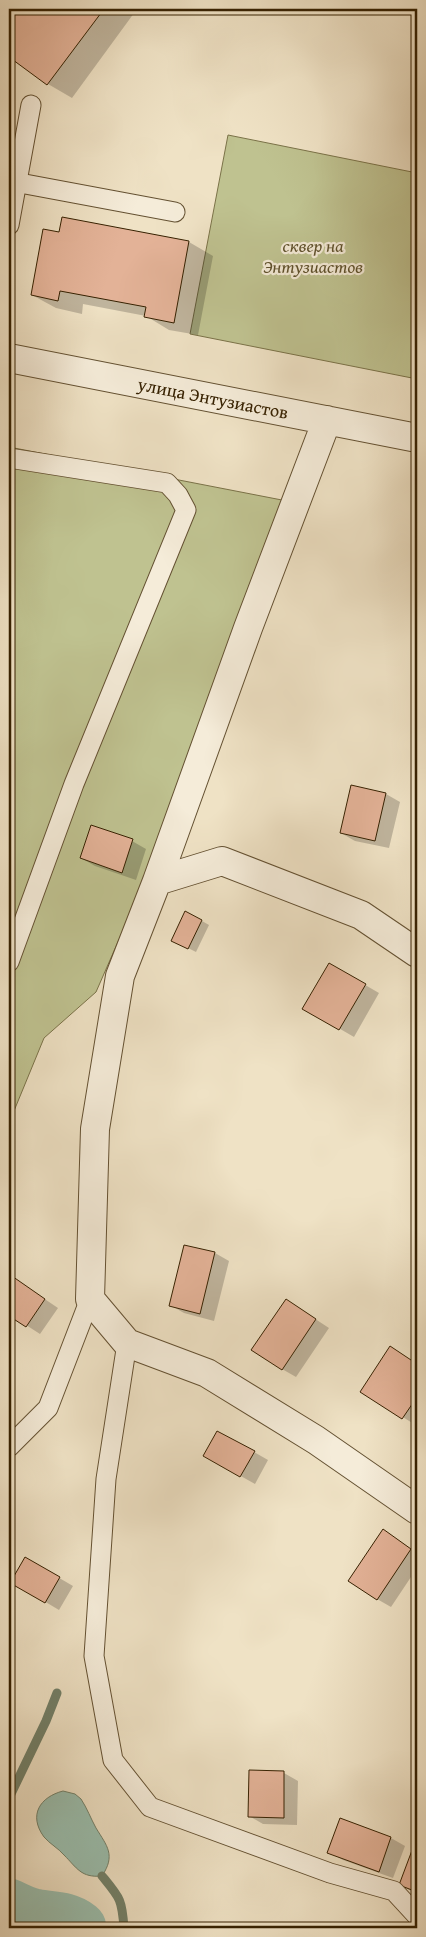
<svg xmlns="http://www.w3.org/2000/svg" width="426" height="1937" font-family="'Gentium Book Plus',serif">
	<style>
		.green { fill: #bfc290; stroke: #7a7248 }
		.water { fill: #9abfaf; stroke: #728069 }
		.shadow { fill: #0003 }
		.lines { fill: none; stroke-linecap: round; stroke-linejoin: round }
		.stream { stroke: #728069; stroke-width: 9 }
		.river { stroke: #9abfaf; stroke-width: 55 }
		.building { fill: #e3b297; stroke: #362101 }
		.lane-casing { stroke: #645132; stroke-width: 21 }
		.street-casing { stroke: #645132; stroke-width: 30 }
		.lane { stroke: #f5ecd9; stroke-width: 19 }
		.street { stroke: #f5ecd9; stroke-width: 28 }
		.labels { text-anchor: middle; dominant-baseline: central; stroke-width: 4.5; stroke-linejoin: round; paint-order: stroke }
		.park-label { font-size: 18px; font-style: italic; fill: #5f512c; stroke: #f5ecd9 }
		.street-label { font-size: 18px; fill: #362101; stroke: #f5ecd9 }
	</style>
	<rect width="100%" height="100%" fill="#efe2c5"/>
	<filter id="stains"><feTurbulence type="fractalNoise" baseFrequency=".004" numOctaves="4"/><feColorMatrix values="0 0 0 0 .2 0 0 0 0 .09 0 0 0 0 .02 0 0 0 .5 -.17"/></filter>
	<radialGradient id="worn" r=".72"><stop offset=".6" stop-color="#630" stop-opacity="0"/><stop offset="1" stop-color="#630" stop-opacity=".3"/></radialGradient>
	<path class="green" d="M228,135L417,173V379L190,334Z
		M9,447L287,501L175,812L96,992L44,1038L9,1123Z"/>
	<path class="water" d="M63,1791L75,1794L81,1799C87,1808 91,1819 96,1828C107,1846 116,1855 102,1876C81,1878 77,1868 64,1855C58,1848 50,1844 44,1837C28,1815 40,1797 63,1791Z"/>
	<path class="shadow" d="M9,9H137L72,98L48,84L9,56Z
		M63,218L189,242L213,256L198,335L169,330L146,316L83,304L82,314L56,308L32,295L60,233Z
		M352,787L386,794L400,802L389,848L355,841L341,833Z
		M132,841L146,849L136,880L95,866L81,858Z
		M202,921L209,925L196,952L180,944Z
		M329,964L379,993L354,1037L304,1008Z
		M185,1246L215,1253L229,1261L214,1321L184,1313L170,1305Z
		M9,1275L58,1308L40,1334L9,1314Z
		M300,1309L329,1328L296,1377L282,1369Z
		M404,1356L417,1365V1426L362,1391Z
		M254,1452L268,1460L255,1484L205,1456Z
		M383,1531L417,1553V1568L391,1607L377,1599Z
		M25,1558L73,1586L59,1610L12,1582Z
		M284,1773L298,1781L297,1825L263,1824L249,1816Z
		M391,1838L405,1846L393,1878L343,1860L329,1852Z
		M417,1840V1894L400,1885Z"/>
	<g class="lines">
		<path class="stream" d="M9,1798L46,1721L57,1693
			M102,1876C120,1898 122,1899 124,1928"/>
		<path class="river" d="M9,1906C17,1910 25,1914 34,1916C50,1920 65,1917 79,1928"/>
	</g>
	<path class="building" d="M9,9H104L47,85L9,57Z
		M62,217L189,241L174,323L144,317L146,307L60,291L58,301L31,295L43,229L59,232Z
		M351,785L386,793L375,841L340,833Z
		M91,825L133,839L122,873L80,858Z
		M185,911L202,920L188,949L171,941Z
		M329,963L366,984L339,1030L302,1009Z
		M184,1245L215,1252L200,1314L169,1306Z
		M9,1274L45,1299L26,1327L9,1316Z
		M286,1299L316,1319L282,1370L251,1350Z
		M390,1346L417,1364V1397L402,1419L360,1392Z
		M217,1431L255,1451L240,1477L203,1456Z
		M383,1529L411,1549L377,1600L348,1581Z
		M25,1557L60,1577L45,1603L10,1583Z
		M249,1770L284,1771V1818L248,1817Z
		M340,1818L391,1837L379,1872L327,1853Z
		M417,1837V1892L399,1885Z"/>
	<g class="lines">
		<defs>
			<path id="lane" d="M9,181L175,212
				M9,225L31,105
				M9,458L167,483L178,495L186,510L74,784L9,962
				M127,1343L106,1479L94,1656L113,1760L150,1807L330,1873L394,1891L417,1916
				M9,1447L48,1408L90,1299"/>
			<path id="street" d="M9,358L417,438
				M157,881L248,628L327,420
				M417,953L361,915L222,861L157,881L120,976L95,1129L90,1299L127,1343L207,1373L316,1440L417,1510"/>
		</defs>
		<use href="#lane" class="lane-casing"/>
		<use href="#street" class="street-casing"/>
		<use href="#lane" class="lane"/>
		<use href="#street" class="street"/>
	</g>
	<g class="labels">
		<g class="park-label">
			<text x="313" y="245">сквер на<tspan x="313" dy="21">Энтузиастов</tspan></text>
		</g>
		<g class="street-label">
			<text transform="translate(213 398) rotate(11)">улица Энтузиастов</text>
		</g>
	</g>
	<rect width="426" height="1937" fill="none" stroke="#efe2c5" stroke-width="30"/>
	<rect x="10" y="10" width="406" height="1917" fill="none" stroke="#362101" stroke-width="2.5"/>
	<rect x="15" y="15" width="396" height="1907" fill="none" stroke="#362101"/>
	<rect width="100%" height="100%" filter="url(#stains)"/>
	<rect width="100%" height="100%" fill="url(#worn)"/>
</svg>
